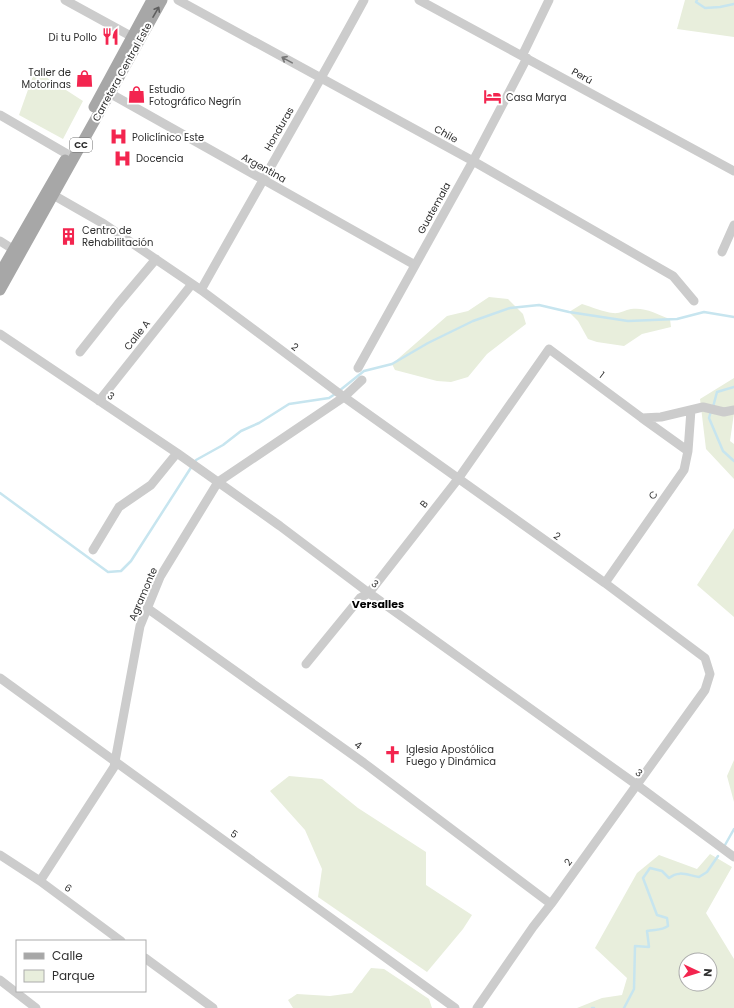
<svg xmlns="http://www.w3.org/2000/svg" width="734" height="1008" font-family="Poppins,sans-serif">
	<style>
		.green { fill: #e8eedc; fill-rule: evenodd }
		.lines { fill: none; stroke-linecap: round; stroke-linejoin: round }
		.stream { stroke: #c7e5ef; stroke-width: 2.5 }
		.minor { stroke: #ccc; stroke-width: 9 }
		.major { stroke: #a7a7a7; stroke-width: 11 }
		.oneway { stroke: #5f5f5f }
		.oneway2 { stroke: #767676 }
		.labels { text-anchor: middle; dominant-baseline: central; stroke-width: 4; stroke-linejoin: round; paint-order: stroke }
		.shield { fill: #fff; stroke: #6d6d6d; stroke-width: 1 }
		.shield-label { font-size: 9px; font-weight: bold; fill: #2f2f2f }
		.poi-label { font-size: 10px; fill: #2f2f2f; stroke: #fff; text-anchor: start }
		.street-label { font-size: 10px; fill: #2f2f2f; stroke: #fff }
		.neighbourhood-label { font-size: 11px; font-weight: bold; fill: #000; stroke: #fff }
	</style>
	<rect width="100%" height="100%" fill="#fff"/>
	<path class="green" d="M685,0H734V37L677,29Z
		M35,70L83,101L63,139L19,115Z
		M489,297L508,299L523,314L526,324L487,354L468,377L451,382L437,381L395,370L392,364L447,316L468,311Z
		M582,304C592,307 603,312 613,313C619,314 625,310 631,309C645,307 657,314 670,319L671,327L642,334L624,346L597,342L588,339L578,321L569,312Z
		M734,378V413L730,441L734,444V479L706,449L700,399Z
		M734,528V617L697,585Z
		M734,760V802L727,776Z
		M289,776L322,779L358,808L426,852V885L472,915L463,929L427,972L318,897L322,869L305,830L270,791Z
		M710,854L732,867L706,913L734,959V1008H577L602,998L622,995L627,978L595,948L637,873L659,855L697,869ZM686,960H710V984H686Z
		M371,968L384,969L429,999L432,1008H293L288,1000L297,994L330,996L352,993Z"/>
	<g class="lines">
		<path class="stream" d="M697,0L696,2L705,8L720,7L734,4
			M339,391L364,371L392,364L428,343L473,321L510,308L539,305L569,312L628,321L677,319L704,312L734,317
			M713,407L717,392L734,387
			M711,411L709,418L723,451L734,461
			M195,462L196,460L223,445L241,431L259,423L289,404L329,398L335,394
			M0,493L108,572L121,571L131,561L192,466
			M725,845L734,829
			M592,1008H594
			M624,1008L634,989L635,946L649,947L647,931C655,929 661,931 668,926L667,918L657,915L643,878L650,868L662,871L669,878C679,870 687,875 699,877L707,872L718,856"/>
		<path class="minor" d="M65,0L138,40
			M178,0L473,161L673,276L694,301
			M419,0L734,171
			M522,56L549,0
			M104,90L415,265
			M0,115L74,158
			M48,192L104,224L201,290L344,397L605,583L705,658L710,674L705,690L551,904L533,927L477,1008
			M0,241L19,253
			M722,252L734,225
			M201,290C255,193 311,98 364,0
			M0,334L177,453L280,526L369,593L637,785L734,857
			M80,352L118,304L156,259
			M358,368L473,161L527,58
			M99,401L192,284
			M642,418L688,451
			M93,550L119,507L151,485L177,453
			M605,583L684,470L688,451L691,410
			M147,608L364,763L551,904
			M306,664L360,598L369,593L458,479L549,349L642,418L661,417L703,407L724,412L734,410
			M0,678L455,1008
			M0,855L40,881L121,941
			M40,881L114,767L140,626L160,577L218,482L344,397L362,380
			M145,958L213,1008
			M0,980L36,1008"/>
		<path class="major" d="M94,107L152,0
			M0,273L65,160
			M0,290L162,0"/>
	</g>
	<defs><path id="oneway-shaft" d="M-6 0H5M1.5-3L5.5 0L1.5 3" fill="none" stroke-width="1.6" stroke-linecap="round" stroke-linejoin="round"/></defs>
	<use class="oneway" href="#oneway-shaft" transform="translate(156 12) rotate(-60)"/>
	<use class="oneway2" href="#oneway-shaft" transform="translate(287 60) rotate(-151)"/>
	<defs>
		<symbol id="restaurant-bare" viewBox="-9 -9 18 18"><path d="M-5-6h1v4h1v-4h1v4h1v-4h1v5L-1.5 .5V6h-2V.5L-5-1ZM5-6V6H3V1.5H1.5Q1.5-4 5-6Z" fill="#f3254f" stroke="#fff" stroke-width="2.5" paint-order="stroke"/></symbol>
		<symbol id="shop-bare" viewBox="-9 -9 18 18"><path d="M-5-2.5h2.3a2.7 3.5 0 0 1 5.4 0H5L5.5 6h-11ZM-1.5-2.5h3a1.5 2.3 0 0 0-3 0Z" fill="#f3254f" stroke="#fff" stroke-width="2.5" paint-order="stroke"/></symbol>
		<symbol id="hotel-bare" viewBox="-9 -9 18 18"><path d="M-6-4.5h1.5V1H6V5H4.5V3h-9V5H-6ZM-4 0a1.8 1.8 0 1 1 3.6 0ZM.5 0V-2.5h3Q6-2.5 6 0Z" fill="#f3254f" stroke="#fff" stroke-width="2.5" paint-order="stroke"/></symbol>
		<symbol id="hospital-bare" viewBox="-9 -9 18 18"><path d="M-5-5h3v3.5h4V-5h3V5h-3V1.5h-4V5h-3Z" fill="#f3254f" stroke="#fff" stroke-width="2.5" paint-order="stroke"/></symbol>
		<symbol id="building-bare" viewBox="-9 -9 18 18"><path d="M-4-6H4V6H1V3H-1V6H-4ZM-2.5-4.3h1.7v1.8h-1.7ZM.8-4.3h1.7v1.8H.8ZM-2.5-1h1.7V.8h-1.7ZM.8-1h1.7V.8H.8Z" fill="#f3254f" stroke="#fff" stroke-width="2.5" paint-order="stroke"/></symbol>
		<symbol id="church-bare" viewBox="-9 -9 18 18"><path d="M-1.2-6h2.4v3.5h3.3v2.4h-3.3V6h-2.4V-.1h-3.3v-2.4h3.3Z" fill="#f3254f" stroke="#fff" stroke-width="2.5" paint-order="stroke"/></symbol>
	</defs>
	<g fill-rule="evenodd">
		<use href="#restaurant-bare" x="98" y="24" width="25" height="25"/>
		<use href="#shop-bare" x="72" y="66" width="25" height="25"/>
		<use href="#shop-bare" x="124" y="82" width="25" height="25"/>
		<use href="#hotel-bare" x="480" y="84" width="25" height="25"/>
		<use href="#hospital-bare" x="106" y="124" width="25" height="25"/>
		<use href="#hospital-bare" x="110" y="146" width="25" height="25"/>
		<use href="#building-bare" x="56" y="224" width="25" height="25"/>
		<use href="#church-bare" x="380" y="742" width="25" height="25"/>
	</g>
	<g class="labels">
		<rect class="shield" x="70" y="138" width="22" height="14" rx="3"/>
		<g class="shield-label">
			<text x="81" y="145">CC</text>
		</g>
		<g class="poi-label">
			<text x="97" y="37" text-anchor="end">Di tu Pollo</text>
			<text x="71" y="72" text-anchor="end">Taller de<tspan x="71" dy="12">Motorinas</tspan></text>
			<text x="149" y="89">Estudio<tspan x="149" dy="12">Fotográfico Negrín</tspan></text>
			<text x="506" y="97">Casa Marya</text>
			<text x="132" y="137">Policlínico Este</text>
			<text x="136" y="158">Docencia</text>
			<text x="82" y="230">Centro de<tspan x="82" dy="12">Rehabilitación</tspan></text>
			<text x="406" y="749">Iglesia Apostólica<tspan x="406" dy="12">Fuego y Dinámica</tspan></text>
		</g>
		<g class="street-label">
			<text transform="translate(122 72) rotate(-61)">Carretera Central Este</text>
			<text transform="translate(582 76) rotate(29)">Perú</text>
			<text transform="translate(279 129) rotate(-60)">Honduras</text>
			<text transform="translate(446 134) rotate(29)">Chile</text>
			<text transform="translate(264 168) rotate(29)">Argentina</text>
			<text transform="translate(434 208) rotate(-61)">Guatemala</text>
			<text transform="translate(137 335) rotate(-52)">Calle A</text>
			<text transform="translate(295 347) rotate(37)">2</text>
			<text transform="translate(602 375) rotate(37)">1</text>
			<text transform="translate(111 396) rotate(34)">3</text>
			<text transform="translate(653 495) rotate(-55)">C</text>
			<text transform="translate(424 504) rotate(-52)">B</text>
			<text transform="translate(557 536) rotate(35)">2</text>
			<text transform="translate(375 584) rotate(36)">3</text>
			<text transform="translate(143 594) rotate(-67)">Agramonte</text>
			<text transform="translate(358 745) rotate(36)">4</text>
			<text transform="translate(639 773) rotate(36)">3</text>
			<text transform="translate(234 834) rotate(36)">5</text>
			<text transform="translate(568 862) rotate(-54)">2</text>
			<text transform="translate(68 888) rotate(36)">6</text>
		</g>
		<g class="neighbourhood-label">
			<text x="378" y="604">Versalles</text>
		</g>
	</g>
	<rect x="16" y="940" width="130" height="52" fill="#ffffff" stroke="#acacac"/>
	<rect x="24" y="953" width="20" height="6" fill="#a7a7a7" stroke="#acacac"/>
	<text x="52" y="960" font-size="12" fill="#2f2f2f">Calle</text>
	<rect x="24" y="970" width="20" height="12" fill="#e8eedc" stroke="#acacac"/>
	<text x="52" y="980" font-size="12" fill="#2f2f2f">Parque</text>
	<g transform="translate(698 972) rotate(94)"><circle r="19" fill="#ffffff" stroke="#acacac"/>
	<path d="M0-3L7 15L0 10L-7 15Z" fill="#f3254f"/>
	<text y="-6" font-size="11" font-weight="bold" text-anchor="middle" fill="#2f2f2f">N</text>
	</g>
</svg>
